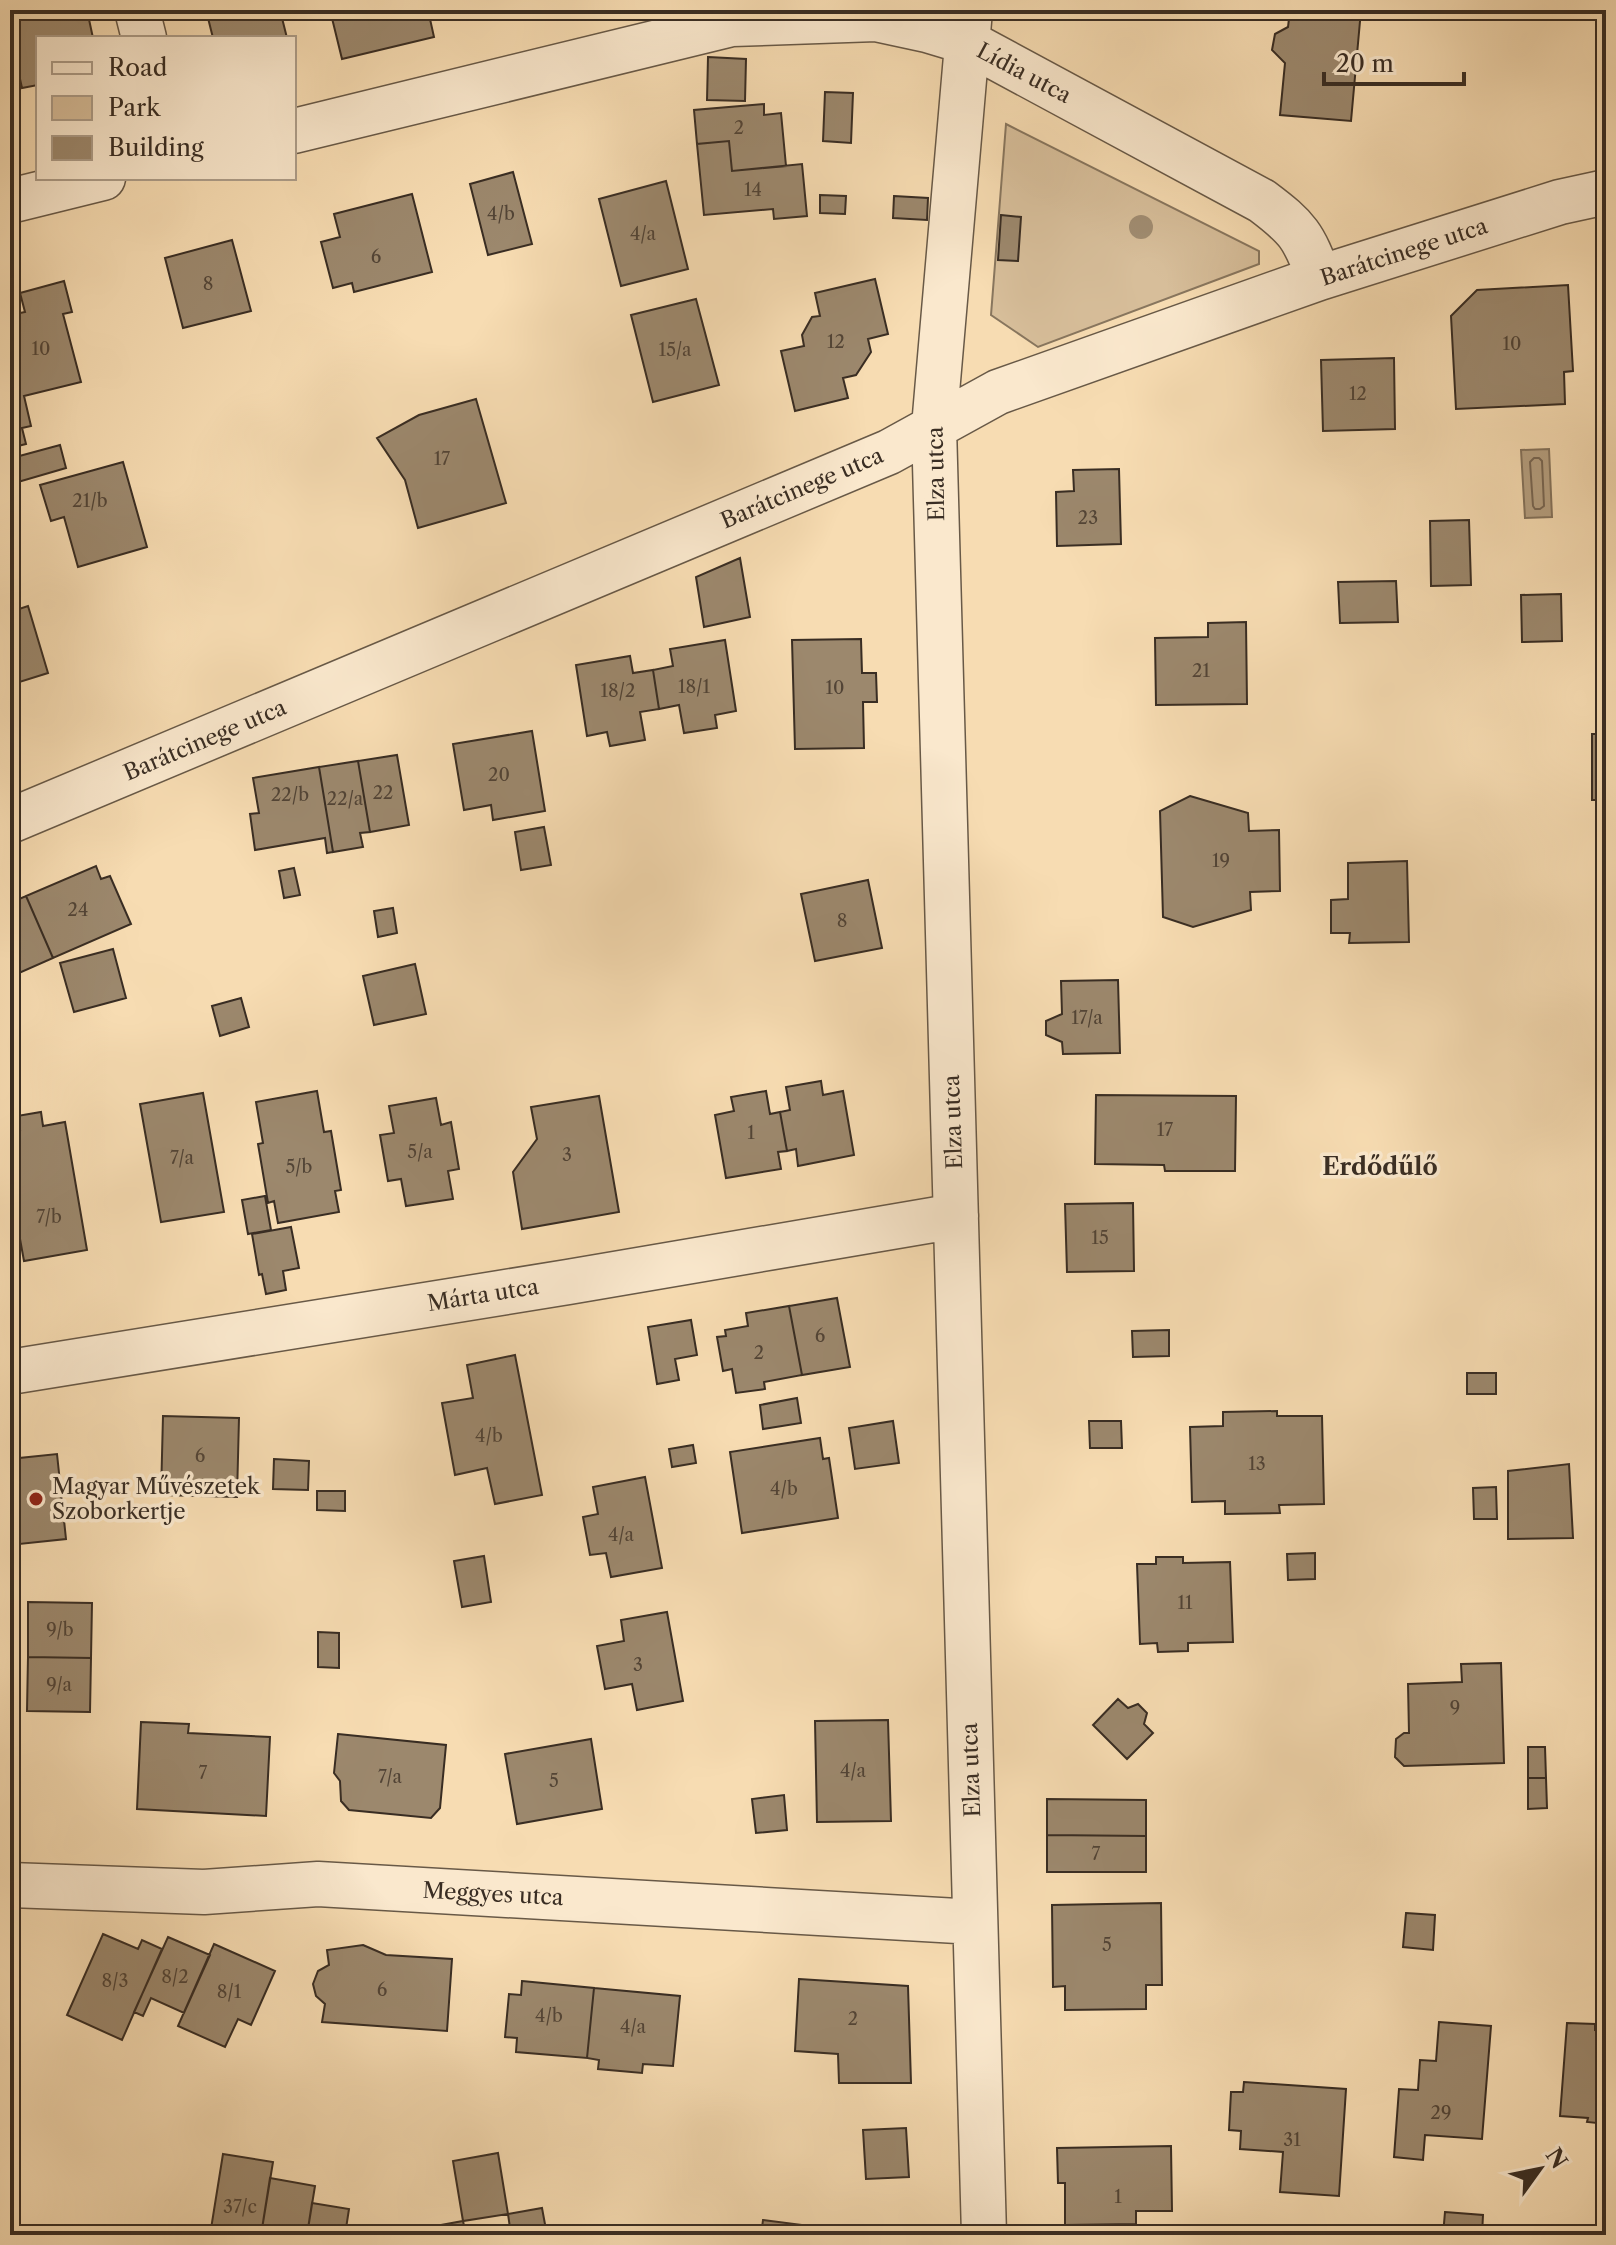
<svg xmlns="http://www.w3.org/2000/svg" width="1616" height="2245" font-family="'Libre Caslon Text',serif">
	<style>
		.green { fill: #d7be9a; stroke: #88765e; stroke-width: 2 }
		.water { fill: #b6a081; stroke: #84725b; stroke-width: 2 }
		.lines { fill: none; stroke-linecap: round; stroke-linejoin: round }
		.shore { stroke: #786652; stroke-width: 2 }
		.building { fill: #9c886d; stroke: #392d23; stroke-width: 2 }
		.minor-casing { stroke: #685947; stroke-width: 47 }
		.minor { stroke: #fae8cd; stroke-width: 44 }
		.tree { fill: #a08c71 }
		.poi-dot { fill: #8f2418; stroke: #fae8cd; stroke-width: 3 }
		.labels { text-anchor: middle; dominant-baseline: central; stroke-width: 7; stroke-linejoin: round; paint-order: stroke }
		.number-label { font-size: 18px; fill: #524436 }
		.street-label { font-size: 22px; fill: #392d23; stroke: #fae8cd }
		.poi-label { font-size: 22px; fill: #392d23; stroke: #fae8cd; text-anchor: start }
		.neighbourhood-label { font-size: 24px; font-weight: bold; fill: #392d23; stroke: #fae8cd }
	</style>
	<rect width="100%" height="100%" fill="#f7dcb2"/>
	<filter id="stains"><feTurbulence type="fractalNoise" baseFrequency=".0025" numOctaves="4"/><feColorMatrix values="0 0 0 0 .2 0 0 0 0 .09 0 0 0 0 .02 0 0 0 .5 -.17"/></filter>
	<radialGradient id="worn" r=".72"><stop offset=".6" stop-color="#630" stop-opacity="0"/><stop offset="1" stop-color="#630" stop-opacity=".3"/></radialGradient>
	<path class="green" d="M1006,124L1259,251V264L1038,347L991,315Z"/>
	<path class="water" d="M1549,449L1552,517L1525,518L1521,450Z"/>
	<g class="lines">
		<path class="shore" d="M1534,458H1539L1542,461L1544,506L1540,509H1535L1533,506L1530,462Z"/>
	</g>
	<path class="building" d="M10,10H87L93,38H38V85L22,88L10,34Z
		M206,10H280L287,38H213Z
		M330,10H428L434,37L342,59Z
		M1290,10H1361L1351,121L1280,115L1285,63L1272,50L1275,34L1288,27Z
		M708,57L746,59L745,101L707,100Z
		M825,92L853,93L851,143L823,141Z
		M764,104V115L781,113L786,166L732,171L729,141L697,144L694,110Z
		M729,141L732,171L802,164L807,216L774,219L773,209L704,215L697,144Z
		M513,172L532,244L488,255L470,184Z
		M666,181L688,269L621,286L599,199Z
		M412,194L432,272L354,292L352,283L333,288L321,242L340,237L334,214Z
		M820,195L846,196L845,214L820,213Z
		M894,196L928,198L927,220L893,218Z
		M1001,215L1021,217L1018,261L998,260Z
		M232,240L251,311L183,328L165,258Z
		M875,279L888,334L868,339L871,352L856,375L843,378L848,398L795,411L781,351L804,346L802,335L812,317L820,316L815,293Z
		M64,281L72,312L63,314L81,382L24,396L31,426L22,428L26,444L10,448V315L25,312L20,293Z
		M1568,285L1573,371L1564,372L1565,404L1456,409L1451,316L1477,290Z
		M696,299L719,385L653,402L631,315Z
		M1394,358L1395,429L1323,431L1321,360Z
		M476,399L506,503L418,528L405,480L377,438L419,415Z
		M60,445L66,468L18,482L12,458Z
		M123,462L147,547L78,567L64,517L51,521L40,485Z
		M1119,469L1121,544L1057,546L1056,492L1074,491L1073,470Z
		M1469,520L1471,585L1431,586L1430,521Z
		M740,558L750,617L704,627L696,577Z
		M1396,581L1398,622L1340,623L1338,582Z
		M1561,594L1562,641L1522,642L1521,595Z
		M28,606L48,673L10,685V612Z
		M1246,622L1247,704L1156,705L1155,638L1208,637V623Z
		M861,639L862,673H876L877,702H863L864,748L795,749L792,640Z
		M725,640L736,711L715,715L717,728L684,733L679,705L659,709L653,670L673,666L670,649Z
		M630,656L633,673L653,670L659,709L640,712L645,740L610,746L607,732L587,736L576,665Z
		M532,731L545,811L493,820L491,805L464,810L453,744Z
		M1592,734H1606V800H1592Z
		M397,755L409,825L370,832L358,761Z
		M358,761L370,832L360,833L363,847L333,852L319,767Z
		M319,767L333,852L327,853L325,838L255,850L250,814L259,813L253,778Z
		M1190,796L1248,813L1249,831L1279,830L1280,891L1250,892L1251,910L1193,927L1163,917L1160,811Z
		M544,827L551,865L521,870L515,832Z
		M1407,861L1409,942L1349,943L1350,933H1331V900L1348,899V863Z
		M96,866L101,879L110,876L131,924L53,958L26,896Z
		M294,868L300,895L284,898L279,871Z
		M868,880L882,948L815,961L801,894Z
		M26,896L53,958L10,977V903Z
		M393,908L397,933L378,937L374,911Z
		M113,949L126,998L74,1012L60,963Z
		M415,964L426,1014L374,1025L363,976Z
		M1118,980L1120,1053L1063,1054L1062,1042L1046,1035V1021L1062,1014L1061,981Z
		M241,998L249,1027L220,1036L212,1006Z
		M821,1081L823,1095L843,1091L854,1155L798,1166L796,1149L787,1151L780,1112L790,1110L786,1087Z
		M317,1091L324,1132L331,1131L341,1190L335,1191L339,1212L278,1223L274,1201L268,1203L258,1144L263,1143L256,1102Z
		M766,1091L770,1114L780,1112L787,1151L778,1152L781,1169L726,1178L715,1115L734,1111L731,1097Z
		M203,1093L224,1212L161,1222L140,1104Z
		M1096,1095L1236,1096L1235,1171H1165L1164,1165L1095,1164Z
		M599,1096L619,1212L522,1229L513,1172L537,1139L531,1107Z
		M436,1098L441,1125L451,1122L459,1169L448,1171L453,1199L406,1206L401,1179L388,1181L380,1135L394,1133L389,1106Z
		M41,1112L43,1126L65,1122L87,1250L24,1261L10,1184V1132L20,1130L17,1116Z
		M265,1196L271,1230L248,1234L242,1200Z
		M1133,1203L1134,1271L1067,1272L1065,1204Z
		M291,1227L299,1268L283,1271L286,1290L266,1294L262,1274L259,1275L252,1234Z
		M837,1298L850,1367L802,1375L789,1306Z
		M789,1306L802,1375L764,1382L765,1389L736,1393L732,1369L723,1371L717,1337L726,1336L725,1330L748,1326L746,1313Z
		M691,1320L697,1355L675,1359L679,1380L657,1384L648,1327Z
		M1169,1330V1356L1133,1357L1132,1331Z
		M515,1355L542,1495L495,1504L487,1468L455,1475L442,1403L473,1398L467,1365Z
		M1467,1373H1496V1394H1467Z
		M797,1398L801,1423L763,1429L760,1405Z
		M1277,1411V1416H1322L1324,1504L1279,1505L1280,1513L1225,1514V1501L1192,1502L1190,1427L1223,1426V1412Z
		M163,1416L239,1418L237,1497L161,1495Z
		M893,1421L899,1463L855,1469L849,1428Z
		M1089,1421H1121L1122,1448H1090Z
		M820,1438L823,1459L829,1458L838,1518L742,1533L730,1452Z
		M693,1445L696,1463L672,1467L669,1449Z
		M57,1454L66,1539L10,1545V1459Z
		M274,1459L309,1461L308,1490L273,1489Z
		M1569,1464L1573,1538L1508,1539V1471Z
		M645,1477L662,1568L611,1577L606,1553L590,1555L583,1517L598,1514L593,1487Z
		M1496,1487L1497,1519H1474L1473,1488Z
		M317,1491H345V1511L317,1510Z
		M1315,1553V1579L1288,1580L1287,1554Z
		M484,1556L491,1602L462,1607L454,1561Z
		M1156,1557H1183V1563L1230,1562L1233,1642L1188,1643V1651L1158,1652L1157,1643L1140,1644L1137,1564H1156Z
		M28,1602L92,1603L91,1658L28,1657Z
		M667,1612L683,1701L637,1710L632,1684L605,1689L597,1646L624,1641L621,1620Z
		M318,1632L339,1633V1668L318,1667Z
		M28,1657L91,1658L90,1712L27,1711Z
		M1501,1663L1504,1763L1404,1766L1395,1757L1396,1739L1404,1733H1409L1408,1684L1462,1682L1461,1664Z
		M1118,1699L1128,1708L1138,1704L1147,1713L1144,1724L1153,1733L1127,1759L1093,1725Z
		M888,1720L891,1821L817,1822L815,1721Z
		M141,1722L189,1724L188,1733L270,1737L266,1816L137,1809Z
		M338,1734L446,1745L440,1808L431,1818L349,1810L341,1801L340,1781L334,1773Z
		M591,1739L602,1809L517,1824L505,1754Z
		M1528,1747H1545L1546,1778H1528Z
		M1528,1778H1546L1547,1808L1528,1809Z
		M784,1795L787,1830L756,1833L752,1799Z
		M1047,1799L1146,1800V1836L1047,1835Z
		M1047,1835L1146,1836V1872H1047Z
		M1161,1903L1162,1985H1146V2009L1065,2010V1986L1053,1987L1052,1905Z
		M1406,1913L1435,1915L1433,1950L1403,1947Z
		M103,1934L138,1949L142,1940L162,1949L122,2040L67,2015Z
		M168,1937L210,1955L184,2013L151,1998L143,2016L134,2012Z
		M214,1944L275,1971L251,2025L238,2019L225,2047L178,2026Z
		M363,1945L386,1955L452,1959L447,2031L322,2022L325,2004L316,1996L313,1984L318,1971L329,1965L327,1950Z
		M799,1979L908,1986L911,2083H839L838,2054L795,2051Z
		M522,1981L594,1988L587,2058L516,2052L517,2038L505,2037L509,1994L521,1995Z
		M594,1988L680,1996L673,2066L643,2064L642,2073L598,2069L599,2060L587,2058Z
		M1439,2022L1491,2026L1482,2139L1425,2135L1423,2160L1394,2157L1399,2089L1418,2090L1420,2060L1436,2061Z
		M1567,2023L1595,2024V2030L1606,2031V2124L1587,2122L1588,2118L1560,2116Z
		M1244,2082L1346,2089L1339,2196L1280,2192L1283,2152L1240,2149L1241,2131L1229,2130L1231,2092H1243Z
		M906,2128L909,2177L866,2179L863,2130Z
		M1171,2146L1172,2211H1136V2224L1065,2225V2183H1058L1057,2148Z
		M498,2153L508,2214L463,2221L453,2161Z
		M223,2154L273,2162L261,2235H210Z
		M270,2178L315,2186L307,2235H261Z
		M312,2203L349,2209L345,2235H307Z
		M542,2208L547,2235H511L508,2214Z
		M1445,2212L1483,2215L1482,2235H1443Z
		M763,2220L826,2228L825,2235H761Z
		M463,2221L466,2235H409L408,2231Z"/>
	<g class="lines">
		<defs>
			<path id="minor" d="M137,10L144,38
				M970,10L934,427L984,2235
				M294,131L732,24L876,19L927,30L967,42L1262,201C1298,228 1304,236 1319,278
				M10,201L103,178
				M10,821L889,452L998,392L1319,278L1560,202L1606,192
				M10,1372L568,1282L956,1216
				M10,1885L204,1892L318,1884L975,1922"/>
		</defs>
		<use href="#minor" class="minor-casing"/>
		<use href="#minor" class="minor"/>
	</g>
	<circle class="tree" cx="1141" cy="227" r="12"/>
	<circle class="poi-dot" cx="36" cy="1499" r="8"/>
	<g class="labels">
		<g class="number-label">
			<text x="739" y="128">2</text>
			<text x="753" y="190">14</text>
			<text x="501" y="214">4/b</text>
			<text x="643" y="234">4/a</text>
			<text x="376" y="257">6</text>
			<text x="208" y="284">8</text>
			<text x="836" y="342">12</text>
			<text x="1512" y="344">10</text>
			<text x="41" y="349">10</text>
			<text x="675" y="350">15/a</text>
			<text x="1358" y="394">12</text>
			<text x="442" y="459">17</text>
			<text x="90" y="501">21/b</text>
			<text x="1088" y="518">23</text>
			<text x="1201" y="671">21</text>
			<text x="694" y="687">18/1</text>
			<text x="835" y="688">10</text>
			<text x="618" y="691">18/2</text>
			<text x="499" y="775">20</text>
			<text x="383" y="793">22</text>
			<text x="290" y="795">22/b</text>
			<text x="345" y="799">22/a</text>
			<text x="1221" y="861">19</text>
			<text x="78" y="910">24</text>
			<text x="842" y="921">8</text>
			<text x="1087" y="1018">17/a</text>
			<text x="1165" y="1130">17</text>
			<text x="751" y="1133">1</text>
			<text x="420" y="1152">5/a</text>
			<text x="567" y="1155">3</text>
			<text x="182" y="1158">7/a</text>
			<text x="299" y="1167">5/b</text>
			<text x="49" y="1217">7/b</text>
			<text x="1100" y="1238">15</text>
			<text x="820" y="1336">6</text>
			<text x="759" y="1353">2</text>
			<text x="489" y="1436">4/b</text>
			<text x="200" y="1456">6</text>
			<text x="1257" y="1464">13</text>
			<text x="784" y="1489">4/b</text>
			<text x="621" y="1535">4/a</text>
			<text x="1185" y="1603">11</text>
			<text x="60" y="1630">9/b</text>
			<text x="638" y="1665">3</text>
			<text x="59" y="1685">9/a</text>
			<text x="1455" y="1708">9</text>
			<text x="853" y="1771">4/a</text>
			<text x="203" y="1773">7</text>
			<text x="390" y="1777">7/a</text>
			<text x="554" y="1781">5</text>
			<text x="1096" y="1854">7</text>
			<text x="1107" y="1945">5</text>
			<text x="175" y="1977">8/2</text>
			<text x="115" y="1981">8/3</text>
			<text x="382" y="1990">6</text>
			<text x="229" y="1992">8/1</text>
			<text x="549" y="2016">4/b</text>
			<text x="853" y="2019">2</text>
			<text x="633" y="2027">4/a</text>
			<text x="1441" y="2113">29</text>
			<text x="1292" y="2140">31</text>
			<text x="1118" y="2197">1</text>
			<text x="240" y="2207">37/c</text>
		</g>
		<g class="street-label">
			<text transform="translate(1024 73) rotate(28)">Lídia utca</text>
			<text transform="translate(1404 252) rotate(-18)">Barátcinege utca</text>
			<text transform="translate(936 474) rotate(-91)">Elza utca</text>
			<text transform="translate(802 488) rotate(-23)">Barátcinege utca</text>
			<text transform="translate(205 740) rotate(-23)">Barátcinege utca</text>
			<text transform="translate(953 1122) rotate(-92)">Elza utca</text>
			<text transform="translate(483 1295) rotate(-9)">Márta utca</text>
			<text transform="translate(971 1770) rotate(-92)">Elza utca</text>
			<text transform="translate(493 1894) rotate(3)">Meggyes utca</text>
		</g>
		<g class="poi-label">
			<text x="52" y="1486">Magyar Művészetek<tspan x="52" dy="25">Szoborkertje</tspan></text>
		</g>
		<g class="neighbourhood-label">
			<text x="1380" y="1166">Erdődűlő</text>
		</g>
	</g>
	<rect width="1616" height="2245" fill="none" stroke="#f7dcb2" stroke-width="40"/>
	<rect x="12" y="12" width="1592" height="2221" fill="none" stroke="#392d23" stroke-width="4"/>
	<rect x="20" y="20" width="1576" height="2205" fill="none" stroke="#392d23" stroke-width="2"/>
	<rect x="36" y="36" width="260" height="144" fill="#fae8cd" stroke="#ad9d89" stroke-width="2"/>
	<rect x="52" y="62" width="40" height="12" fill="#fae8cd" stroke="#ad9d89" stroke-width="2"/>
	<text x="108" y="76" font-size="24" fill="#392d23">Road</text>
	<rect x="52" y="96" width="40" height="24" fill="#d7be9a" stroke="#ad9d89" stroke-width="2"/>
	<text x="108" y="116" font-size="24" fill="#392d23">Park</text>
	<rect x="52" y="136" width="40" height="24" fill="#9c886d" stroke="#ad9d89" stroke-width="2"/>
	<text x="108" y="156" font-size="24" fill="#392d23">Building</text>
	<g transform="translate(1540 2169) rotate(57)" stroke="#fae8cd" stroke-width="6" paint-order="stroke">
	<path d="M0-6L14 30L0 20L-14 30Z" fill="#392d23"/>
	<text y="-12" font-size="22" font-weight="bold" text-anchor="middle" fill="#392d23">N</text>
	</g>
	<path d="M1324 72v12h140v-12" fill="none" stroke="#392d23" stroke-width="4"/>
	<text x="1336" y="72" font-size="24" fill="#392d23" stroke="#fae8cd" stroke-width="6" paint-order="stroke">20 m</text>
	<rect width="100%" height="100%" filter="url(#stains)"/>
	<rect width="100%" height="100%" fill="url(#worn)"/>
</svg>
